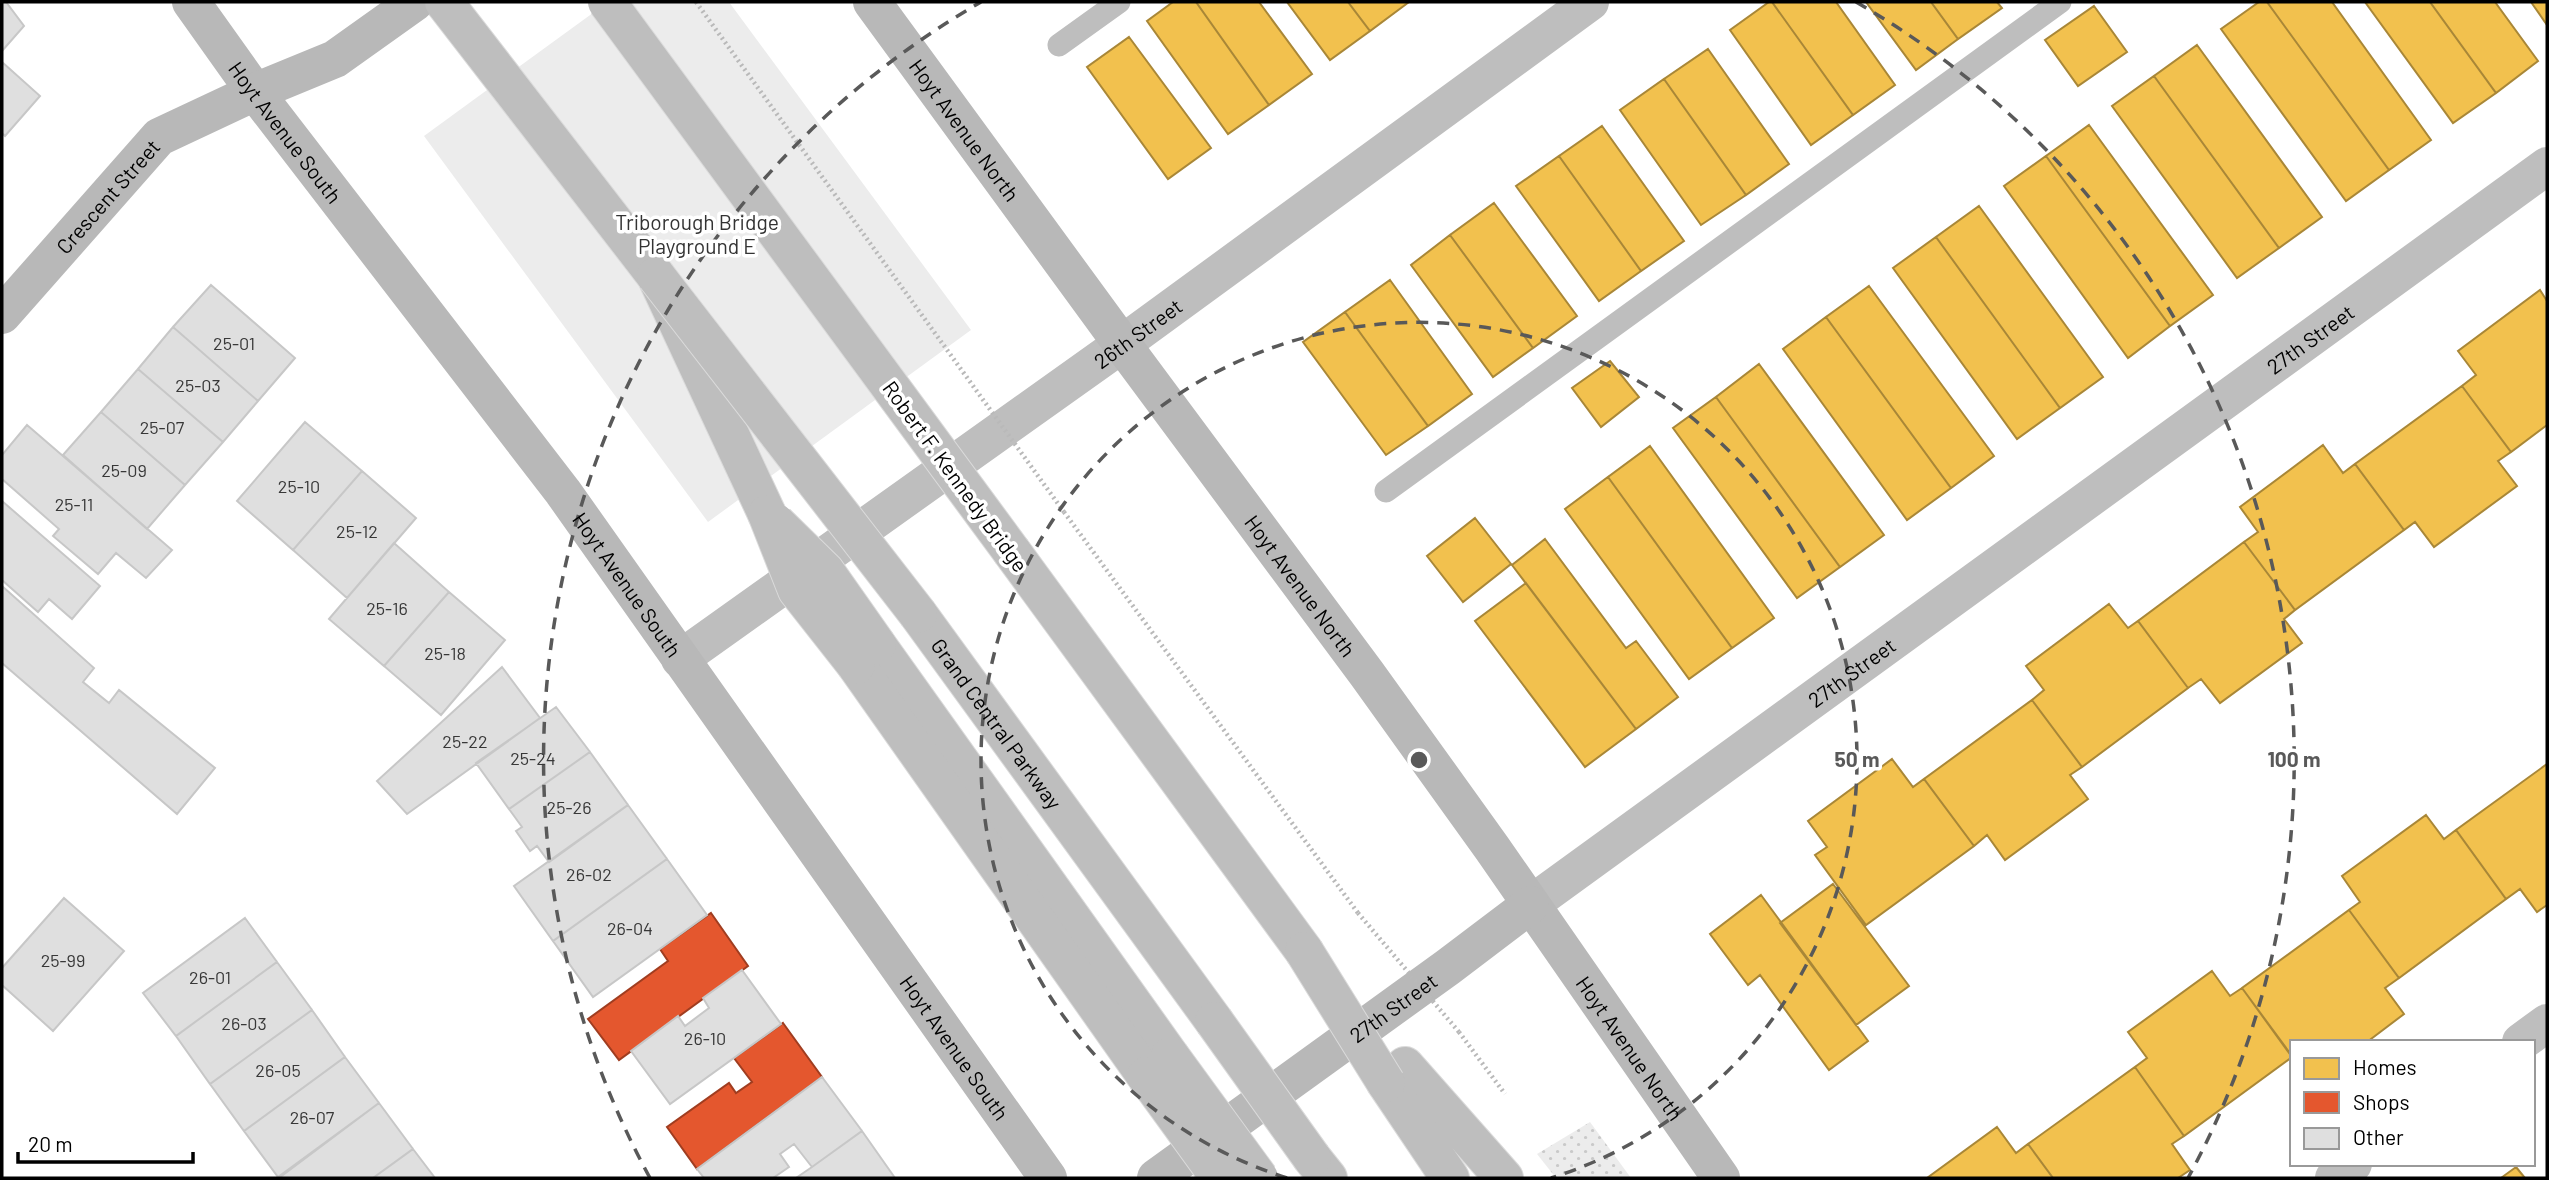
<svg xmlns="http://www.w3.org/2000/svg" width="2549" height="1180" font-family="Barlow,sans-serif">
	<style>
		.grass { fill: url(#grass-dots) }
		.park { fill: #ececec }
		.homes { fill: #f2c14e; stroke: #a98737; stroke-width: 2 }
		.shops { fill: #e4572e; stroke: #a03d20; stroke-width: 2 }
		.building { fill: #dfdfdf; stroke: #c7c7c7; stroke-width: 2 }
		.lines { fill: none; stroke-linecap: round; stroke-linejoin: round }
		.highway-casing { stroke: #dbdbdb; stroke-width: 40 }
		.path { stroke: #b9b9b9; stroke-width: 4.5; stroke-dasharray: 2 3.5; stroke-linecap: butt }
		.lane { stroke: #bebebe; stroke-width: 23 }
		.street { stroke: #bebebe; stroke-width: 38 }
		.secondary { stroke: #b8b8b8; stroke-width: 38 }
		.highway { stroke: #bebebe; stroke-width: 38 }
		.highway-bridge-casing { stroke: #dbdbdb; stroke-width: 40; stroke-linecap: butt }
		.path-bridge { stroke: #b9b9b9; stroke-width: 4.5; stroke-dasharray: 2 3.5; stroke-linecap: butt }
		.highway-bridge { stroke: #bebebe; stroke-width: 38 }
		.ring { fill: none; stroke: #595959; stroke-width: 3.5; stroke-dasharray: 12 9 }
		.labels { text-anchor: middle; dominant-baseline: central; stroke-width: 7; stroke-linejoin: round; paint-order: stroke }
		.number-label { font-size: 18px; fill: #383838 }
		.street-label { font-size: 21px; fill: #000; stroke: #fff }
		.park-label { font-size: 21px; fill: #333; stroke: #fff }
		.centre { fill: #595959; stroke: #fff; stroke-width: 3.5 }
		.ring-label { font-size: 21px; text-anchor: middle; font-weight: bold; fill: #595959; stroke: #fff; stroke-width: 7; stroke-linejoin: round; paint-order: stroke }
	</style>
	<defs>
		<pattern id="grass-dots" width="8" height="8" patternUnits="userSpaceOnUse" patternTransform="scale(1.75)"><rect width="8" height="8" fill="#ececec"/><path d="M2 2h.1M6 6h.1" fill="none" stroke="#c9c9c9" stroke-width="1.8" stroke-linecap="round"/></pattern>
	</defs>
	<rect width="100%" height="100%" fill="#fff"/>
	<path class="grass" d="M1590,1122L1631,1178H1556L1537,1154Z"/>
	<path class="park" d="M608,2H729L971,330L708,522L424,136Z"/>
	<path class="homes" d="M1173,2H1196L1269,105L1228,134L1147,21Z
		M1196,2H1259L1312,74L1269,105Z
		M1287,2H1348L1370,31L1330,60Z
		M1348,2H1409L1370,31Z
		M1769,2H1772L1853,115L1811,145L1730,30Z
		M1772,2H1836L1895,85L1853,115Z
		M1866,2H1931L1958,39L1916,70Z
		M1931,2H1997L2002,8L1958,39Z
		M2259,2H2267L2389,170L2346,201L2221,29Z
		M2267,2H2332L2431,140L2389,170Z
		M2365,2H2430L2496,93L2453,123Z
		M2430,2H2495L2538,61L2496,93Z
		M2531,2H2547V25Z
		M2094,6L2127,52L2078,86L2045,40Z
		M1129,37L1211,148L1168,179L1087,67Z
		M2197,45L2322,217L2279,248L2154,76Z
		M1708,49L1789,164L1746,195L1664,79Z
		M2154,76L2279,248L2237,278L2112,106Z
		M1664,79L1746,195L1701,225L1620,110Z
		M2089,125L2213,295L2170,326L2046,156Z
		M1602,126L1684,241L1641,271L1559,156Z
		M1559,156L1641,271L1599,301L1516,186Z
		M2046,156L2170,326L2128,358L2004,186Z
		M1494,203L1577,316L1533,348L1450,235Z
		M1979,206L2103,377L2060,408L1936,237Z
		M1450,235L1533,348L1493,377L1411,265Z
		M1936,237L2060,408L2017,439L1893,268Z
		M1390,280L1472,394L1428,426L1345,312Z
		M1869,286L1994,456L1951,488L1826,317Z
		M2540,290L2547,301V425L2511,452L2462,386L2476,375L2458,351Z
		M1345,312L1428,426L1386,455L1303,342Z
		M1826,317L1951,488L1907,520L1783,349Z
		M1610,361L1639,397L1601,427L1572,388Z
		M1759,364L1884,535L1840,567L1716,397Z
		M2462,386L2511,452L2498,461L2517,486L2434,547L2415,522L2404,530L2355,464Z
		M1716,397L1840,567L1797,598L1673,428Z
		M2323,445L2343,473L2355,464L2404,530L2295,610L2244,542L2258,532L2240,507Z
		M1650,446L1774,618L1732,648L1608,477Z
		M1608,477L1732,648L1689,679L1565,509Z
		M1475,518L1511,564L1463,602L1427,556Z
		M1545,539L1626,648L1636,641L1678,697L1636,729L1512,565Z
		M2244,542L2295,610L2284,619L2302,643L2220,703L2201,679L2188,688L2138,621Z
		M1526,583L1636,729L1585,767L1475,621Z
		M2109,604L2128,628L2138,621L2188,688L2082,767L2032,700L2044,690L2026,666Z
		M2032,700L2082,767L2070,775L2088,799L2005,860L1987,835L1974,846L1924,779Z
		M1892,759L1913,787L1924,779L1974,846L1866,925L1815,855L1827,847L1808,821Z
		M2547,764V905L2537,912L2520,889L2506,899L2456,830Z
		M2426,815L2444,839L2456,830L2506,899L2399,978L2349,910L2360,902L2342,876Z
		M1833,884L1909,986L1856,1025L1780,923Z
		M1761,895L1868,1041L1829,1070L1760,975L1748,985L1710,934Z
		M2349,910L2399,978L2385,988L2404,1014L2367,1042H2292V1056L2242,988Z
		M2212,971L2230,996L2242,988L2292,1057L2184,1136L2135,1067L2147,1058L2128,1032Z
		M2135,1067L2184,1136L2172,1144L2190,1170L2178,1178H2053L2028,1144Z
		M1997,1127L2016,1153L2028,1144L2053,1178H1927Z
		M2516,1167L2525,1178H2501Z"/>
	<path class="shops" d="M711,913L748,966L619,1060L588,1019L668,961L660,949Z
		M783,1023L822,1077L697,1169L667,1127L729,1083L736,1093L752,1082L734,1058Z"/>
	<path class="building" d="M2,2H6L24,26L2,51Z
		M2,62L40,96L5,136L2,133Z
		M211,285L295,358L258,401L173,327Z
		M173,327L258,401L223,442L138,369Z
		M138,369L223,442L185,485L101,412Z
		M101,412L185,485L147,529L63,455Z
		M305,422L362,471L293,550L237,501Z
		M27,425L172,550L146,578L116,553L98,574L53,536L59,529L2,479V455Z
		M362,471L416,518L347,598L293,550Z
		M2,501L100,586L72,619L49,599L38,612L2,580Z
		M394,543L449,592L384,666L329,619Z
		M2,586L94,668L83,682L109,703L119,690L215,768L177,814L2,663Z
		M449,592L505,640L441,715L384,666Z
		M502,667L540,718L407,814L377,781Z
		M556,707L590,752L509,809L476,763Z
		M590,752L628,805L549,862L537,846L530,851L516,831L522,827L509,809Z
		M628,805L667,859L553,941L514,886Z
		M667,859L707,915L593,997L553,941Z
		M64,898L124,951L53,1031L2,985V968Z
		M245,918L277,962L176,1036L143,993Z
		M277,962L312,1010L210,1084L176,1036Z
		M742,970L781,1024L670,1104L631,1051L678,1016L685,1026L709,1008L703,998Z
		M312,1010L345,1057L244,1131L210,1084Z
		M345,1057L379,1103L278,1177L244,1131Z
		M822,1077L862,1131L812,1167L794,1144L780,1154L789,1167L773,1178H704L697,1169Z
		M379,1103L413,1149L373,1178H279Z
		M862,1131L895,1178H796L812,1167Z
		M413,1149L435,1178H373Z"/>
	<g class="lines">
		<defs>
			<g id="highway">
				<path d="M444,2L656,276L767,514"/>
				<path d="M1012,552L1304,951"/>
				<path id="s7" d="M918,614L1214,1021"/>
				<path d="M877,645L1170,1056"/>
				<path d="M856,665L1146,1076"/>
				<path d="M1405,1066L1504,1178"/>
				<path d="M1386,1083L1450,1178"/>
				<path d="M1312,1158L1328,1178"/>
			</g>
		</defs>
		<use href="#highway" class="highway-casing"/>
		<path class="path" d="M1064,512L1358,913
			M1459,1032L1505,1094"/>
		<path class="lane" d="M1059,45L1119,2
			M1386,491L2060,2"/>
		<g class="street">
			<path id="s1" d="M680,659L1122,344L1590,2"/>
			<path id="s2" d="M1530,905L2547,166"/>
			<path d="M2521,1042L2547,1023"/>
			<path d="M2334,1178L2353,1164"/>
		</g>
		<g class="secondary">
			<path id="s3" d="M191,2L255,92L563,492L1048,1178"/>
			<path id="s4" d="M872,2L1122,344L1367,674L1492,848L1721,1178"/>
			<path id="s5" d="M2,315L159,137L255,92L335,59L415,2"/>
			<path id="s6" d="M1156,1178L1448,967L1530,905"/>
		</g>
		<use href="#highway" class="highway"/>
		<defs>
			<path id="highway-bridge" d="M607,2L1012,552
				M656,276L918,614
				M767,514L797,590L856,665
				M776,523L825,571L877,645
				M1304,951L1386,1083
				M1214,1021L1312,1158
				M1170,1056L1259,1178
				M1146,1076L1220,1178"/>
		</defs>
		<use href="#highway-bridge" class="highway-bridge-casing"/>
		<path class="path-bridge" d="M696,2L1064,512
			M1358,913L1459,1032"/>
		<use href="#highway-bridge" class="highway-bridge"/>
	</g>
	<g class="ring">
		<path d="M1287 1178A438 438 0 1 1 1551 1178"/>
		<path d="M650 1178A875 875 0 0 1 981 2M1856 2A875 875 0 0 1 2188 1178"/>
	</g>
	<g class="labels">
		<g class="number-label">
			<text x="234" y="343">25-01</text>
			<text x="198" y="385">25-03</text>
			<text x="162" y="427">25-07</text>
			<text x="124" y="470">25-09</text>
			<text x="299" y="486">25-10</text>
			<text x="74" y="504">25-11</text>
			<text x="357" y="531">25-12</text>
			<text x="387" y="608">25-16</text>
			<text x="445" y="653">25-18</text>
			<text x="465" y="741">25-22</text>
			<text x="533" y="758">25-24</text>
			<text x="569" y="807">25-26</text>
			<text x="589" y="874">26-02</text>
			<text x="630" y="928">26-04</text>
			<text x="63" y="960">25-99</text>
			<text x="210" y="977">26-01</text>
			<text x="244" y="1023">26-03</text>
			<text x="705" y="1038">26-10</text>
			<text x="278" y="1070">26-05</text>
			<text x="312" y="1117">26-07</text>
		</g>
		<g class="street-label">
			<text stroke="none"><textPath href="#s4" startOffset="158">Hoyt Avenue North</textPath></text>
			<text stroke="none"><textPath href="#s3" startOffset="161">Hoyt Avenue South</textPath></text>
			<text stroke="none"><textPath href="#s5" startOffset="159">Crescent Street</textPath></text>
			<text stroke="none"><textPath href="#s1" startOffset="562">26th Street</textPath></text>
			<text stroke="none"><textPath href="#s2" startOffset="964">27th Street</textPath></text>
			<text transform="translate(956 476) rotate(54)">Robert F. Kennedy Bridge</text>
			<text stroke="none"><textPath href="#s3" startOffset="728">Hoyt Avenue South</textPath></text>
			<text stroke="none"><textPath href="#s4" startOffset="724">Hoyt Avenue North</textPath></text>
			<text stroke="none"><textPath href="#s2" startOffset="397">27th Street</textPath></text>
			<text stroke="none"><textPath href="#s7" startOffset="135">Grand Central Parkway</textPath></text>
			<text stroke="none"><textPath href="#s6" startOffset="292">27th Street</textPath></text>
			<text stroke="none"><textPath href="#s3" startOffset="1295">Hoyt Avenue South</textPath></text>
			<text stroke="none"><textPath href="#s4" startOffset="1292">Hoyt Avenue North</textPath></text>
		</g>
		<g class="park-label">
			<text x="697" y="221">Triborough Bridge<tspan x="697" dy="24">Playground E</tspan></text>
		</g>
	</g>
	<circle cx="1419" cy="760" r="10" class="centre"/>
	<g class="ring-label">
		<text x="1857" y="767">50 m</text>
		<text x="2294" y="767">100 m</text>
	</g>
	<rect width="2549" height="1180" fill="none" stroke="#000000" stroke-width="7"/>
	<rect x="2290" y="1040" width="245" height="126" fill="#ffffff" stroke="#999999" stroke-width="2"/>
	<rect x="2304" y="1058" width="35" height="21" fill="#f2c14e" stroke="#999999" stroke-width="2"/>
	<text x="2353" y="1075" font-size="21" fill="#000000">Homes</text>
	<rect x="2304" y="1092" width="35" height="21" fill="#e4572e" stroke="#999999" stroke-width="2"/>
	<text x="2353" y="1110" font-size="21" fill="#000000">Shops</text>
	<rect x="2304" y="1128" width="35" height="21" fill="#dfdfdf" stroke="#999999" stroke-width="2"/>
	<text x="2353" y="1145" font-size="21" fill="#000000">Other</text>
	<path d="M18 1152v10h175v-10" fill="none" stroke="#000000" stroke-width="3.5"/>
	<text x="28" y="1152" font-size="21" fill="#000000" stroke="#ffffff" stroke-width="5" paint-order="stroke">20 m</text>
</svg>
